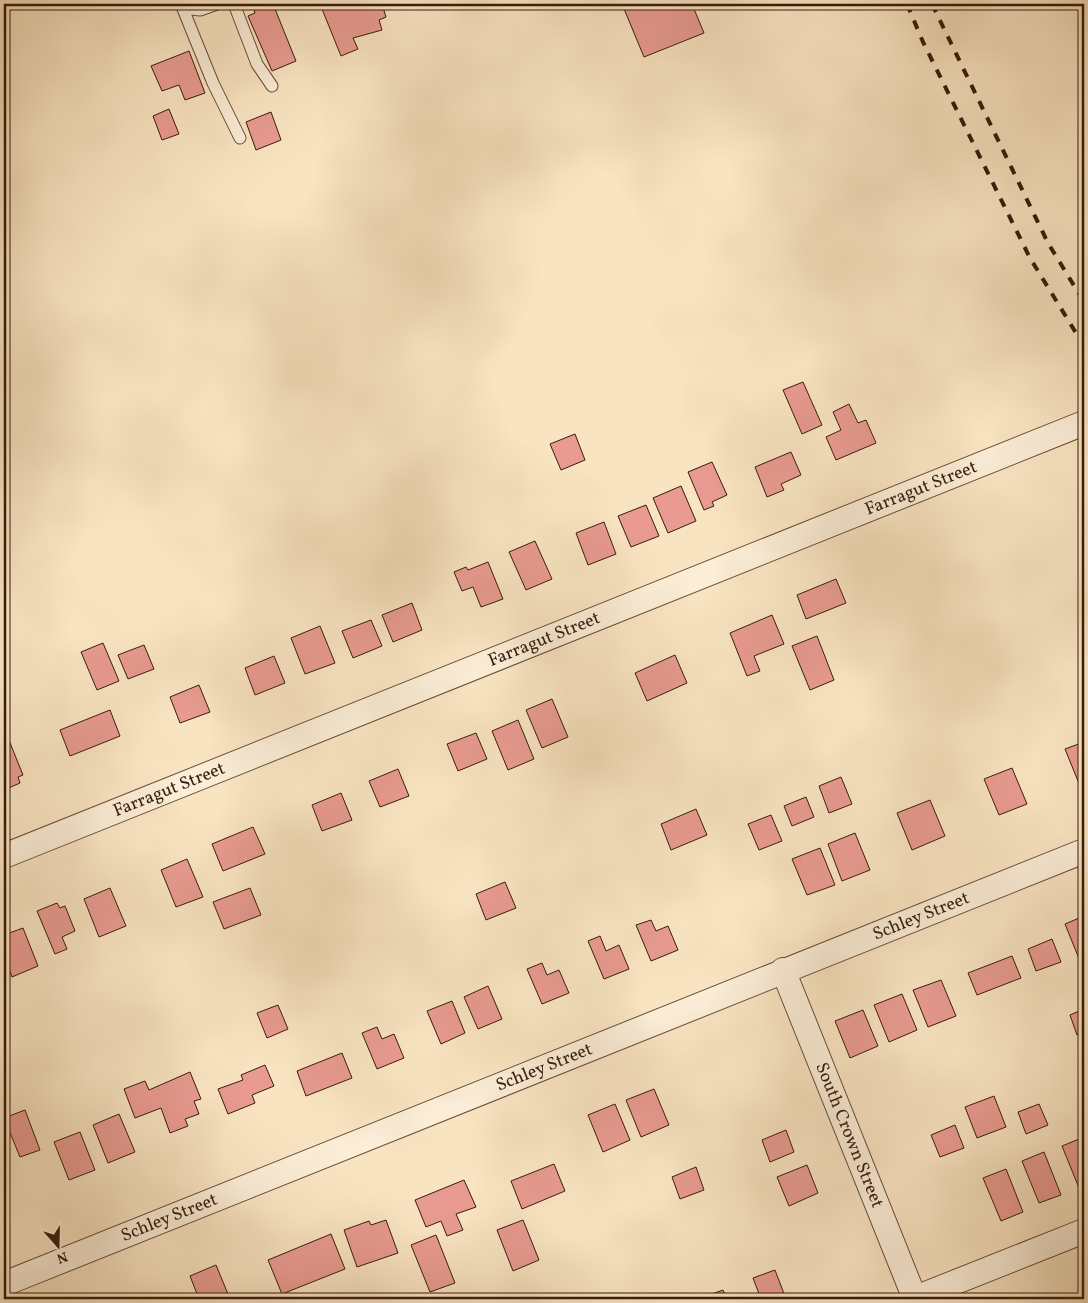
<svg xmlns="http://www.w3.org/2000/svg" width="1088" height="1303" font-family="Vollkorn,serif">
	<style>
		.building { fill: #e99b91; stroke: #381b0b }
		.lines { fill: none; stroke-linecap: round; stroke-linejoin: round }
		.lane-casing { stroke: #684d38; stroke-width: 13 }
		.street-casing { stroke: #684d38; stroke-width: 26 }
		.lane { stroke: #fbedd7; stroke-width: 11 }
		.street { stroke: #fbedd7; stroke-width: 24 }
		.rail { stroke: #381b0b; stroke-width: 4; stroke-dasharray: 9 9; stroke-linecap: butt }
		.labels { text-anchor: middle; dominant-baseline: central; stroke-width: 4; stroke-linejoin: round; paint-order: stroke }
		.street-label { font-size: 18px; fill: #381b0b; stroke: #fbedd7 }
	</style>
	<rect width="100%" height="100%" fill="#f9e4c1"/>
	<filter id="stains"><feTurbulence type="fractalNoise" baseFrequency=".004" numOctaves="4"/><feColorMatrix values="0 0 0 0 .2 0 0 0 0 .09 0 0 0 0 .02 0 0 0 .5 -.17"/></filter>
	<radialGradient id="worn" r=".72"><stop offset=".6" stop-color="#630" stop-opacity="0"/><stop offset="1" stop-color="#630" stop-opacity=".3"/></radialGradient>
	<path class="building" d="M258,4H273L296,61L272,71L248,16L255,13L253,6Z
		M320,4H382L386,17L379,20L382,30L353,38L358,49L341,56Z
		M622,4H692L704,33L644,57Z
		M189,51L205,93L185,100L179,85L162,91L151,66Z
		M169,109L179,134L162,140L153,116Z
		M271,112L281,140L256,150L246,122Z
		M803,382L822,425L802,434L783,390Z
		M849,404L858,423L866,420L876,443L836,460L826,437L841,430L833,412Z
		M575,434L585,460L561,470L550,444Z
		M791,452L801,475L781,484L784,490L767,497L755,467Z
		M712,462L727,495L712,502L714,506L704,510L688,472Z
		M681,486L696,521L668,533L653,498Z
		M646,505L659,536L631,547L618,516Z
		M604,522L616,554L588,565L576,533Z
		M535,541L552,579L526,590L509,552Z
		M488,562L503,599L481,607L473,587L462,591L454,572L466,567L468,570Z
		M836,579L846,603L806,619L797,595Z
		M412,603L422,630L393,642L382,615Z
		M772,615L784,644L754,656L760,671L747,676L730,633Z
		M371,620L382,646L353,658L342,631Z
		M320,626L335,663L305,674L291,638Z
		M817,636L834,680L810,690L792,646Z
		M103,643L119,681L97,690L81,652Z
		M144,645L154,669L128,679L118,655Z
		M675,655L687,683L647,701L635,673Z
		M274,656L285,683L255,695L245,668Z
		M199,685L210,712L180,723L170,697Z
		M552,699L568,737L542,748L526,710Z
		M110,710L120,736L70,756L60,730Z
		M518,720L534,759L508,770L492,731Z
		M4,728L23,775L18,777L20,783L4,790Z
		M476,733L487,759L458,771L447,744Z
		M1084,742V784L1080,786L1065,749Z
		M1012,768L1027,804L999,815L984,779Z
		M398,769L409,796L380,807L369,781Z
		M841,777L852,804L829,813L819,786Z
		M341,793L352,820L322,831L312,805Z
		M806,797L814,817L792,826L784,806Z
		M930,800L945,836L912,850L897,813Z
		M696,809L707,835L671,850L661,824Z
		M771,815L782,841L759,850L748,824Z
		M253,827L265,854L223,871L212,844Z
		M855,833L870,870L842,881L828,844Z
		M820,848L835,885L807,895L792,859Z
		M187,859L203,897L176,907L161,870Z
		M505,882L516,908L486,920L476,894Z
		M110,888L126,926L99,937L84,899Z
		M250,888L261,915L224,929L213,902Z
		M57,903L60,908L65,906L75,931L62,937L67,949L55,954L37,911Z
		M1084,916V971L1065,924Z
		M651,920L656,931L668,926L678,950L651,961L636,925Z
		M23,928L38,966L12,977L4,956V935Z
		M600,936L606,951L619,945L629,969L604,979L588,941Z
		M1052,939L1061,962L1036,971L1028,949Z
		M1012,956L1021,978L977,995L968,973Z
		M542,963L547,975L559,970L569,993L542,1004L527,969Z
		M941,980L956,1016L928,1027L913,990Z
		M488,986L502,1019L478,1029L464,997Z
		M902,994L917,1030L889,1042L874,1005Z
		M452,1001L465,1033L441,1044L427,1011Z
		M278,1005L288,1029L267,1038L257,1013Z
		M1084,1009V1032L1077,1035L1070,1015Z
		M863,1010L878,1046L850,1058L835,1021Z
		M377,1027L382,1039L394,1034L404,1058L377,1069L362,1033Z
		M342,1053L352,1078L306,1096L297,1071Z
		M265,1065L274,1086L252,1095L255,1103L228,1114L218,1089L243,1080L241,1075Z
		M190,1072L201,1099L194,1101L199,1114L185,1119L188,1126L170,1133L161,1108L135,1118L124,1089L145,1081L149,1090Z
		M654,1089L669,1125L641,1137L626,1100Z
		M994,1096L1006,1127L977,1138L965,1107Z
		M615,1104L630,1140L603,1152L588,1115Z
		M1039,1104L1048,1125L1026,1134L1018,1112Z
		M25,1110L40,1150L20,1157L4,1118Z
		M119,1114L135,1152L108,1163L93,1125Z
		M955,1125L964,1148L940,1157L931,1135Z
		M786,1130L794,1152L770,1162L762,1140Z
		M80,1132L95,1170L69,1180L54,1142Z
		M1084,1137V1186L1079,1188L1062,1146Z
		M1044,1152L1061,1195L1039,1203L1022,1161Z
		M554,1164L565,1191L522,1209L511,1181Z
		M807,1165L818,1193L789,1206L777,1177Z
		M696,1167L704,1190L680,1199L672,1177Z
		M1006,1169L1023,1212L1001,1221L983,1178Z
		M464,1180L476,1207L456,1214L463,1230L447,1236L441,1221L426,1227L415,1200Z
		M386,1220L398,1253L357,1267L344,1230L369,1221L371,1225Z
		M523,1220L539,1260L513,1271L497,1230Z
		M331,1234L345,1269L282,1294L268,1260Z
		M436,1235L455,1283L430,1292L411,1245Z
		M216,1265L230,1299H199L190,1276Z
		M775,1270L786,1299H761L753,1278Z
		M723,1290L727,1299H702L701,1298Z"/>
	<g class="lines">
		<defs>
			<path id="lane" d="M181,4L213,83L240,138
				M234,4L257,64L272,86
				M183,8L200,10L217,4"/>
			<g id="street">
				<path id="s1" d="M4,856L1084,423"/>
				<path id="s2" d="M783,970L915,1299"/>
				<path id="s3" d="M4,1284L1084,851"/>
				<path d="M913,1299L1084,1231"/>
			</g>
		</defs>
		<use href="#lane" class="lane-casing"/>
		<use href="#street" class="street-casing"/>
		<use href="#lane" class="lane"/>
		<use href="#street" class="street"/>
		<path class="rail" d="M907,4L923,42L1030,258L1084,346
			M932,4L1048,243L1084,302"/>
	</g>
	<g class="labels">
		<g class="street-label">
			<text stroke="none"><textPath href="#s1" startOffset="988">Farragut Street</textPath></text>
			<text stroke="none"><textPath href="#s1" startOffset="582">Farragut Street</textPath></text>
			<text stroke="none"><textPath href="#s1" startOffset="178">Farragut Street</textPath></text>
			<text stroke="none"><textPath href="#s3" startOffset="988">Schley Street</textPath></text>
			<text stroke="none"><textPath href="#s3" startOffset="582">Schley Street</textPath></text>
			<text stroke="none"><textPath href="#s2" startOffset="178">South Crown Street</textPath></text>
			<text stroke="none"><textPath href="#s3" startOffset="178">Schley Street</textPath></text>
		</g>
	</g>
	<rect width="1088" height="1303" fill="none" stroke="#f9e4c1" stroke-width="20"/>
	<rect x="5" y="5" width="1078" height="1293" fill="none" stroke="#381b0b" stroke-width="2.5"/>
	<rect x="10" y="10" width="1068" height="1283" fill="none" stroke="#381b0b"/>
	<g transform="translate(58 1246) rotate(160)" stroke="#fbedd7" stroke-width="4" paint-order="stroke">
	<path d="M0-4L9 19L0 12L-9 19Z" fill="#381b0b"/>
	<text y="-8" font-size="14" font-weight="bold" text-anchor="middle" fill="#381b0b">N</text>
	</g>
	<rect width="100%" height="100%" filter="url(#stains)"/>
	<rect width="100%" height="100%" fill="url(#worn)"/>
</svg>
